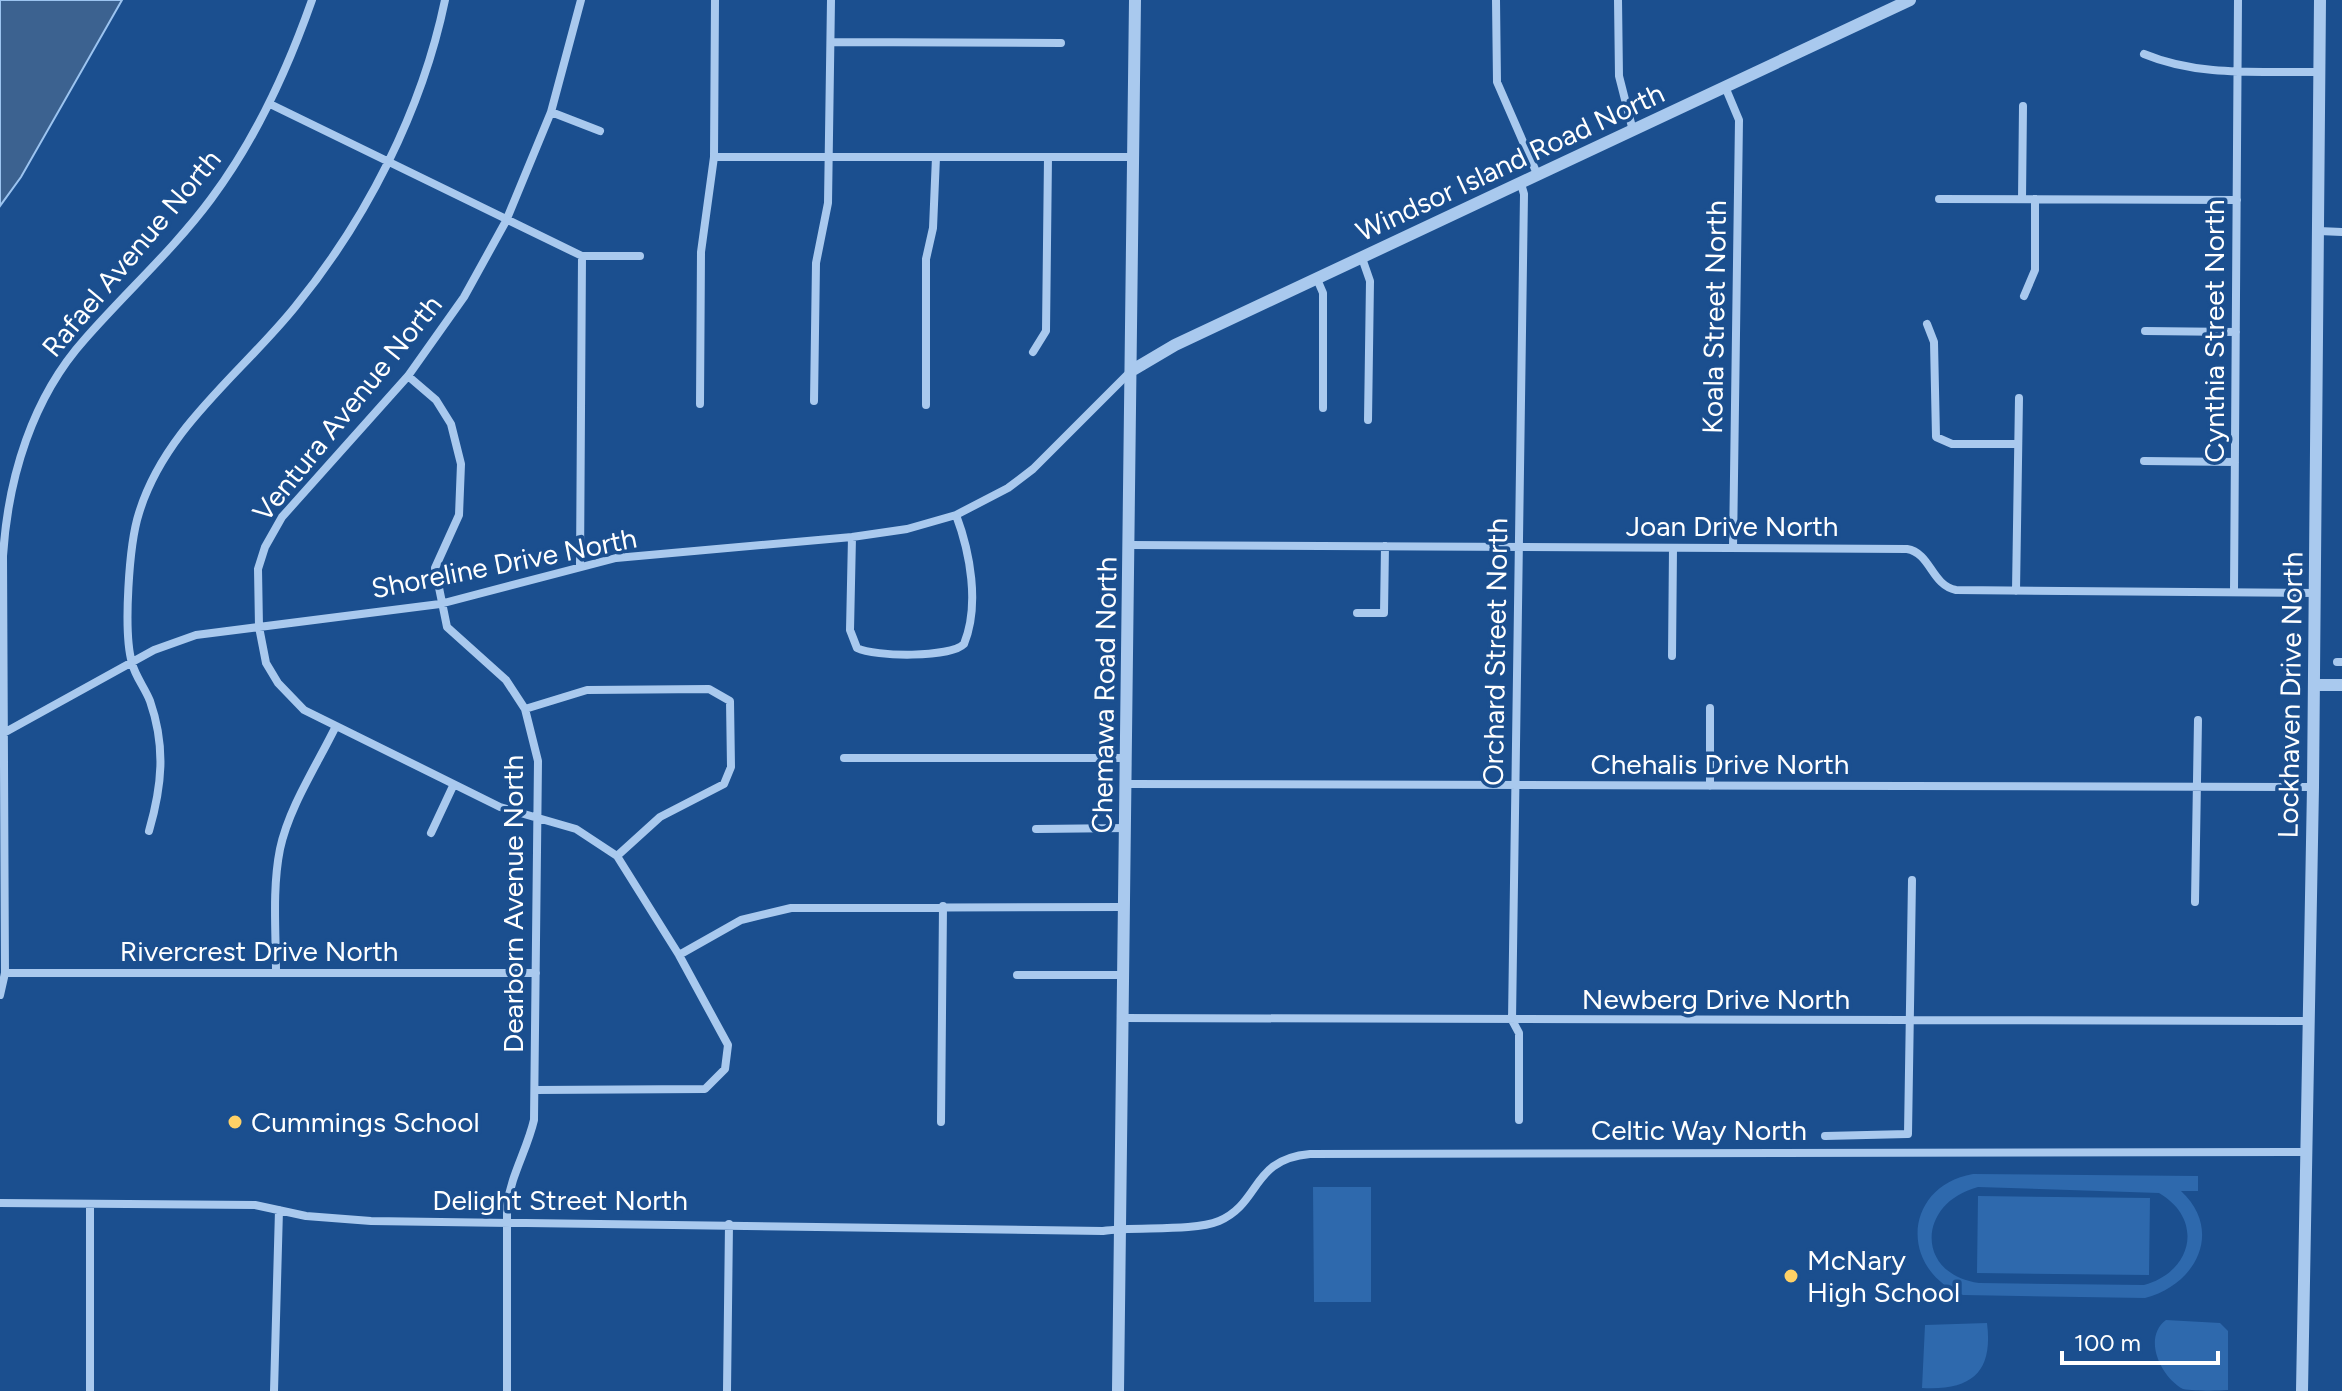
<svg xmlns="http://www.w3.org/2000/svg" width="2342" height="1391" font-family="Figtree,sans-serif">
	<style>
		.pitch { fill: #2e69ad; fill-rule: evenodd }
		.water { fill: #3c6290; stroke: #9cc4f0; stroke-width: 2 }
		.lines { fill: none; stroke-linecap: round; stroke-linejoin: round }
		.minor { stroke: #a9c9ee; stroke-width: 8 }
		.tertiary { stroke: #a9c9ee; stroke-width: 12 }
		.poi-dot { fill: #ffd166; stroke: #1b4f8f; stroke-width: 3 }
		.labels { text-anchor: middle; dominant-baseline: central; stroke-width: 7; stroke-linejoin: round; paint-order: stroke }
		.street-label { font-size: 28px; fill: #fff; stroke: #1b4f8f }
		.poi-label { font-size: 28px; fill: #fff; stroke: #1b4f8f; text-anchor: start }
	</style>
	<rect width="100%" height="100%" fill="#1b4f8f"/>
	<path class="pitch" d="M1973,1174L2198,1176V1191H2181C2224,1231 2196,1285 2145,1298L1963,1295C1898,1269 1904,1186 1973,1174ZM1978,1187L2159,1193C2205,1220 2192,1272 2144,1285L1979,1283C1915,1274 1917,1203 1978,1187Z
		M1313,1187H1371V1302H1314Z
		M1978,1196L2150,1198L2149,1275L1977,1273Z
		M2166,1320L2220,1323L2228,1331V1390C2216,1391 2194,1391 2183,1389C2161,1377 2142,1338 2166,1320Z
		M1987,1323C1993,1370 1974,1391 1922,1388L1925,1325Z"/>
	<path class="water" d="M0,0H122L21,177L0,206Z"/>
	<g class="lines">
		<path class="minor" d="M1496,0L1497,82L1538,176
			M1618,0L1619,76L1633,131
			M831,42L1061,43
			M2144,54C2199,77 2260,71 2319,72
			M1726,89L1739,120L1733,548
			M270,104L582,256H640
			M551,112L600,131
			M714,157H1133
			M1939,199L2237,200
			M2022,199L2023,106
			M2319,231L2342,232
			M1362,258L1370,281L1368,420
			M1317,279L1323,293V408
			M2024,296L2035,270V199
			M1927,324L1934,342L1936,437L1952,444H2018
			M2145,331L2236,332
			M1033,352L1046,331L1048,157
			M408,376L436,400L451,424L461,464L459,515L435,568L447,627L506,680L525,709L538,761L534,1120C527,1150 511,1175 507,1206V1391
			M814,401L816,263L828,203L831,0
			M700,404L701,252L714,157L715,0
			M926,405V259L933,228L936,157
			M2144,461L2235,462
			M852,537L850,630L857,648C875,657 950,658 964,644C980,605 970,552 956,515
			M1130,545L1907,549C1931,553 1931,585 1956,590L2315,593
			M580,566L582,256
			M2016,591L2019,398
			M2234,592L2238,0
			M1357,613H1384L1385,546
			M1672,656L1673,548
			M2337,662H2342
			M525,709L587,690L709,689L730,701L731,767L724,784L660,817L617,856
			M0,735L154,650L196,635L440,604L616,558L852,537L907,529L956,515L1008,488L1033,469L1130,372
			M844,758H1127
			M1126,784L2313,787
			M1710,786V708
			M1036,829L1126,828
			M149,831C162,786 166,747 150,701C145,688 135,676 132,663C123,632 129,544 139,513C165,428 241,374 295,307C366,220 422,111 445,0
			M431,833L453,786
			M2195,902L2198,720
			M679,955L741,920L791,908L1125,907
			M276,972C276,932 272,889 280,849C289,807 317,765 336,726
			M5,973H536
			M1017,975H1124
			M0,995L5,973L3,556C8,478 32,398 85,339C126,292 174,249 211,199C256,139 287,71 312,0
			M1123,1018L2309,1021
			M535,1090L705,1089L725,1069L728,1045L679,955L617,856L576,829L500,807L304,710L278,683L266,663L259,627L258,569L265,547L282,517L408,376L464,297L506,221L551,112L581,0
			M1519,1120V1033L1512,1020L1524,194L1521,184
			M941,1122L943,906
			M1825,1136L1908,1134L1912,880
			M0,1203L255,1205L306,1216L371,1221L1103,1231C1137,1226 1192,1232 1219,1221C1261,1203 1251,1159 1310,1154L2306,1152
			M90,1391V1204
			M274,1391L279,1210
			M727,1391L729,1224"/>
		<path class="tertiary" d="M1131,371L1175,345L1910,0
			M2314,685H2342
			M1118,1391L1135,0
			M2302,1391L2313,787L2320,0"/>
	</g>
	<g class="poi-dot">
		<circle cx="235" cy="1122" r="8"/>
		<circle cx="1791" cy="1276" r="8"/>
	</g>
	<g class="labels">
		<g class="street-label">
			<text transform="translate(1510 162) rotate(-25)">Windsor Island Road North</text>
			<text transform="translate(131 253) rotate(-50)">Rafael Avenue North</text>
			<text transform="translate(1714 317) rotate(-89)">Koala Street North</text>
			<text transform="translate(2214 331) rotate(-90)">Cynthia Street North</text>
			<text transform="translate(347 408) rotate(-51)">Ventura Avenue North</text>
			<text x="1732" y="526">Joan Drive North</text>
			<text transform="translate(504 563) rotate(-11)">Shoreline Drive North</text>
			<text transform="translate(1495 652) rotate(-89)">Orchard Street North</text>
			<text transform="translate(1104 695) rotate(-89)">Chemawa Road North</text>
			<text transform="translate(2290 695) rotate(-89)">Lockhaven Drive North</text>
			<text x="1720" y="764">Chehalis Drive North</text>
			<text transform="translate(513 904) rotate(-90)">Dearborn Avenue North</text>
			<text x="259" y="951">Rivercrest Drive North</text>
			<text x="1716" y="999">Newberg Drive North</text>
			<text x="1699" y="1130">Celtic Way North</text>
			<text x="560" y="1200">Delight Street North</text>
		</g>
		<g class="poi-label">
			<text x="251" y="1122">Cummings School</text>
			<text x="1807" y="1260">McNary<tspan x="1807" dy="32">High School</tspan></text>
		</g>
	</g>
	<path d="M2062 1351v12h156v-12" fill="none" stroke="#ffffff" stroke-width="4"/>
	<text x="2074" y="1351" font-size="24" fill="#ffffff" stroke="#1b4f8f" stroke-width="6" paint-order="stroke">100 m</text>
</svg>
